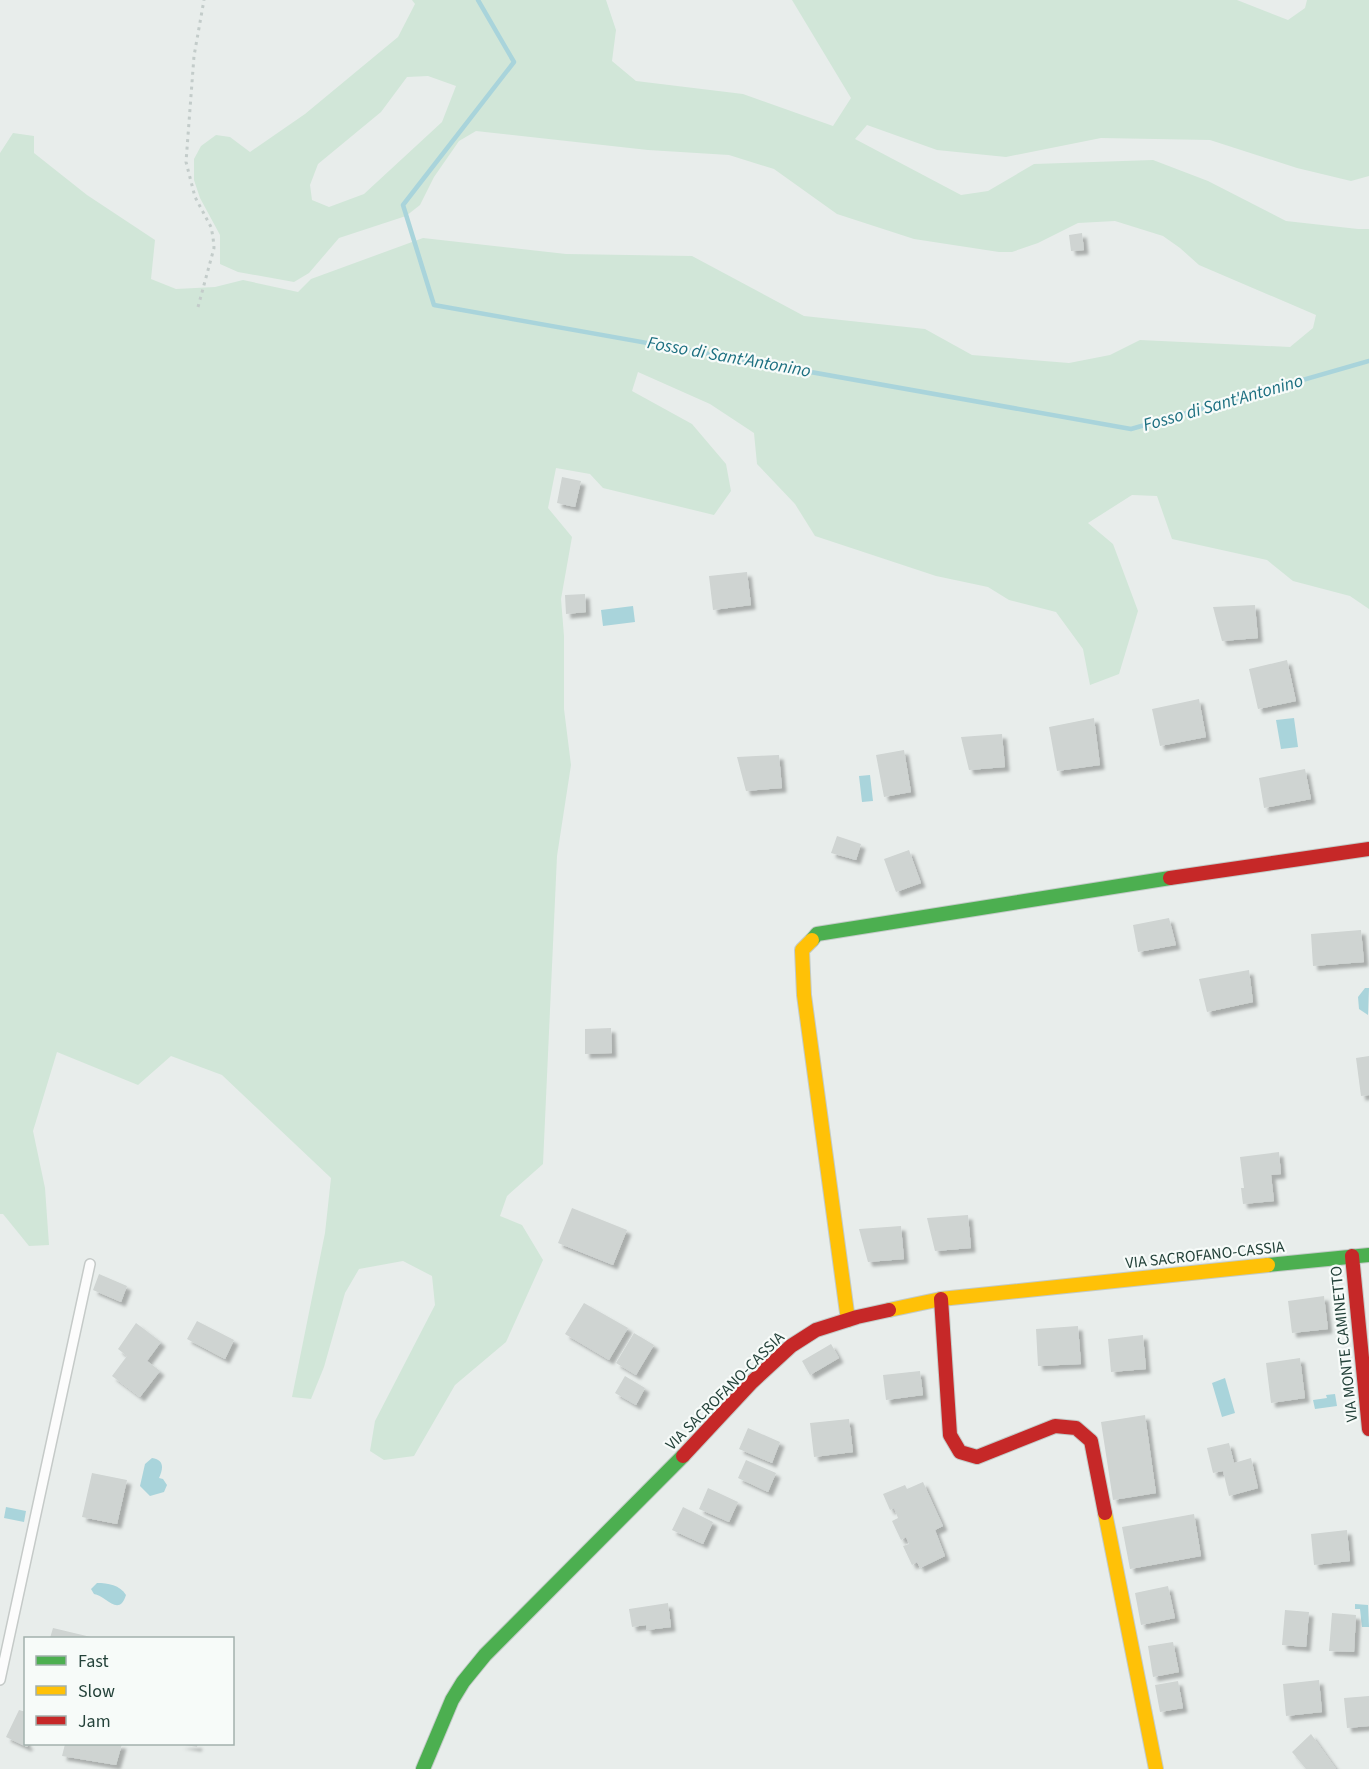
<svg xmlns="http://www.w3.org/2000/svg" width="1369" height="1769" font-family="'Source Sans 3',sans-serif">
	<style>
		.green { fill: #d1e6d8; fill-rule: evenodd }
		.water { fill: #a9d4db }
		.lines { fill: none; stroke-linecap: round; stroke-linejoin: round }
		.stream { stroke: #a9d4db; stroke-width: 4.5 }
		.building { fill: #cfd4d2; filter: url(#shadow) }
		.lane-casing { stroke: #c5cac8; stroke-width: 12 }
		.fast-casing { stroke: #c3cbc8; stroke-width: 16 }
		.slow-casing { stroke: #c3cbc8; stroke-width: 16 }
		.jam-casing { stroke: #c3cbc8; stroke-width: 16 }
		.path { stroke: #c3ccca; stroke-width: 3; stroke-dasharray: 3 4.5; stroke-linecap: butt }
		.lane { stroke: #fcfcfc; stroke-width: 9 }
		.fast { stroke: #4caf50; stroke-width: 14 }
		.slow { stroke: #ffc107; stroke-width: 14 }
		.jam { stroke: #c62828; stroke-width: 14 }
		.labels { text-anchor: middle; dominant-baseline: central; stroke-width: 4.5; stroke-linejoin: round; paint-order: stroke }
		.street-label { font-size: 16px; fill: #24423a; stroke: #f7fbf9 }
		.water-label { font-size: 18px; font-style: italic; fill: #1c6f80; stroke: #f7fbf9 }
	</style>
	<defs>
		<filter id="shadow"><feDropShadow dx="4.5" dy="4.5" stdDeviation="1.5" flood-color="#0004"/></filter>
	</defs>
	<rect width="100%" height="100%" fill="#e8edeb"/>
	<path class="green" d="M412,0H606L616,30L612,61L636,81L743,94L833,126L851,98L792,0H1237L1288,20L1305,8L1307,0H1369V176L1351,181L1297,168L1210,140L1101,138L1006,157L937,150L867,125L855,139L961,195L988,191L1034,164L1153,160L1208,181L1286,221L1358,229H1369V609L1350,596L1293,581L1267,560L1172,539L1157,496L1132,495L1088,523L1113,544L1138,611L1119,674L1090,685L1083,649L1056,612L1009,600L988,587L936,576L815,536L795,504L757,464L754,433L710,404L638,372L632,391L692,424L726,464L731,491L714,515L603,488L590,474L556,468L548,508L572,537L561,599L564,636V709L571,765L557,856L543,1164L507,1196L500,1216L522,1225L543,1260L506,1342L455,1385L414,1456L384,1460L370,1451L375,1421L435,1305L432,1276L403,1261L359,1269L345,1293L324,1367L311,1399L292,1397L325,1233L331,1178L222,1075L171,1056L138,1085L57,1052L33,1131L45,1188L49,1245L29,1246L3,1214H0V153L13,133L34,136V153L87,195L155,240L151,279L176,289L215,287L243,280L298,292L311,279L423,238L566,254L692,256L804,316L925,329L972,355L1069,363L1110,355L1140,340L1290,347L1313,328L1316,315L1199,265L1180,248L1163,236L1115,221L1078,223L1038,243L1012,252H999L914,239L837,214L774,169L729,155L648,150L476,131L459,141L434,177L420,205L406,216L339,238L309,273L294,282L238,272L220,264V235L200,198L194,180V159L201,146L216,135L230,137L250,152L305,114L398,37L415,4ZM428,76L456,86L442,122L364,194L329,207L312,200L310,185L318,164L381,112L407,77Z"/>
	<path class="water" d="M633,606L635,622L603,626L601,610Z
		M1294,718L1298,747L1281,749L1276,720Z
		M870,775L873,801L862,802L859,776Z
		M1365,988H1369L1368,1015L1359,1009L1358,997Z
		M1225,1378L1235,1413L1222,1417L1212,1383Z
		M1335,1394L1337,1406L1315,1409L1313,1400L1327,1398L1326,1395Z
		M152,1458C165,1460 163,1469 159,1478L163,1479L167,1485L164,1492L150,1496L140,1486L145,1464Z
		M6,1507L26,1511L24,1522L4,1518Z
		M97,1583C108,1583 120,1585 126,1595C119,1618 105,1595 94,1594L91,1589Z
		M1355,1604L1368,1605L1369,1627H1362L1360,1609H1355Z"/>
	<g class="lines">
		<path class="stream" d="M478,0L514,62L403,205L434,305L1131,429L1369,361"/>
	</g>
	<path class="building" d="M1082,233L1084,250L1071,251L1069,235Z
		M562,477L581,481L575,507L557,503Z
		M747,572L751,605L713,610L709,576Z
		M585,594L586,612L566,614L565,595Z
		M1255,605L1258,638L1222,641L1213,607Z
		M1287,660L1296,701L1258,709L1249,669Z
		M1199,699L1206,737L1160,746L1152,709Z
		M1094,718L1100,765L1057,771L1049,727Z
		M1002,734L1005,767L969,770L961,737Z
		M904,750L911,792L884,797L876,755Z
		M779,755L782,788L746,791L737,757Z
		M1305,769L1311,799L1264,808L1259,778Z
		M837,836L861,844L856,860L831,853Z
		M909,850L921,883L896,892L884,859Z
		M1169,918L1176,945L1138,952L1133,925Z
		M1361,930L1364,962L1313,966L1311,934Z
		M1249,970L1253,1002L1207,1012L1199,979Z
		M611,1028L612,1053L585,1054V1029Z
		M1369,1056V1095L1361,1096L1356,1058Z
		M1279,1152L1281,1174L1271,1175L1274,1201L1243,1204L1241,1188H1244L1240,1157Z
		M572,1208L627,1230L613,1265L558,1243Z
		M968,1215L971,1248L935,1251L927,1218Z
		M901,1226L904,1259L868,1262L859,1229Z
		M99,1274L127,1286L121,1302L93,1290Z
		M1324,1296L1328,1329L1292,1333L1288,1301Z
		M584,1303L628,1328L609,1360L565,1334Z
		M197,1321L234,1340L225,1359L187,1339Z
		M136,1323L161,1342L147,1361L160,1371L140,1397L112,1376L127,1356L118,1349Z
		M1078,1326L1081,1364L1038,1366L1036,1329Z
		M634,1333L654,1345L636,1375L616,1363Z
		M1143,1335L1146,1369L1111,1372L1108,1339Z
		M831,1344L839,1358L810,1375L802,1361Z
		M1300,1358L1305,1398L1271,1403L1266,1363Z
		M920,1371L923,1395L886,1400L883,1375Z
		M625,1376L645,1388L636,1405L615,1393Z
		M1145,1415L1156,1493L1113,1500L1101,1422Z
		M849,1419L853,1452L814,1457L810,1423Z
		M748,1428L780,1442L772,1463L739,1449Z
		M1229,1443L1234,1463L1251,1458L1258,1488L1229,1496L1223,1471L1213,1473L1207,1448Z
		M746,1460L776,1473L768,1492L738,1478Z
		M92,1473L127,1480L117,1524L82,1517Z
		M923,1482L943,1526L935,1530L945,1556L920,1568L917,1562L912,1565L903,1546L909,1544L906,1537L901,1540L892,1521L898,1518L894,1508L890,1510L883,1494L905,1485L907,1489Z
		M708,1488L738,1502L729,1522L699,1509Z
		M683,1507L713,1522L703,1544L672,1530Z
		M1194,1514L1201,1556L1130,1569L1122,1527Z
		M1347,1530L1350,1561L1314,1565L1311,1534Z
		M1168,1586L1175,1618L1141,1625L1135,1593Z
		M668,1603L671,1627L647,1630L646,1625L632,1627L629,1609Z
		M1285,1610L1309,1612L1306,1647L1282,1645Z
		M1332,1613L1356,1615L1354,1652L1329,1651Z
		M53,1628L95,1638H50Z
		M1173,1642L1179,1672L1153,1677L1148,1646Z
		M1319,1680L1322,1712L1286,1716L1283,1684Z
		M1178,1681L1183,1708L1160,1712L1155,1685Z
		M1369,1696V1726L1347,1728L1344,1698Z
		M19,1710L26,1712V1744H29L27,1747L6,1737Z
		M1311,1734L1336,1769H1306L1292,1752Z
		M65,1744H122L116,1765L62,1756Z
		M179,1744H198L197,1747Z"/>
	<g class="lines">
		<defs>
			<path id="lane" d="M0,1680L90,1264"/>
			<path id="fast" d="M812,940L817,934L1170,878
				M1268,1265L1369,1255
				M423,1769L452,1700L463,1682L485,1655L683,1456"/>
			<path id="slow" d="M812,940L802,950L804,995L848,1320
				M889,1310L941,1299L1268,1265
				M1105,1513L1156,1769"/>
			<path id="jam" d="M1170,878L1369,849
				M1352,1256L1369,1429
				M941,1299L950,1435L960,1452L977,1457L1055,1426L1076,1428L1091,1441L1105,1513
				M683,1456L752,1382L791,1346L816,1330L857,1317L889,1310"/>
		</defs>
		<use href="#lane" class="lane-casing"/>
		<use href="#fast" class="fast-casing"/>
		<use href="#slow" class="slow-casing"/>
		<use href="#jam" class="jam-casing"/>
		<path class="path" d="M198,307L214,248L213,237L211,227L195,197L186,162L194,56L204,0"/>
		<use href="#lane" class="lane"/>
		<use href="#fast" class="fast"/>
		<use href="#slow" class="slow"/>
		<use href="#jam" class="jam"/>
	</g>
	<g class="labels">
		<g class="street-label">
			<text transform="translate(1205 1255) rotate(-6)">VIA SACROFANO-CASSIA</text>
			<text transform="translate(1344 1344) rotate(-96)">VIA MONTE CAMINETTO</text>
			<text transform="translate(725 1391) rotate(-45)">VIA SACROFANO-CASSIA</text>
		</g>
		<g class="water-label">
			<text transform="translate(729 357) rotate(10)">Fosso di Sant'Antonino</text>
			<text transform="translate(1223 403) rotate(-16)">Fosso di Sant'Antonino</text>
		</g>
	</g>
	<rect x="24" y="1637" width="210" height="108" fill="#f7fbf9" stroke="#a3b1ad" stroke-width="1.5"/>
	<rect x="36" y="1656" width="30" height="9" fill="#4caf50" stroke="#a3b1ad" stroke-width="1.5"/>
	<text x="78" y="1667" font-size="18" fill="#24423a">Fast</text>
	<rect x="36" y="1686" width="30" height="9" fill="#ffc107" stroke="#a3b1ad" stroke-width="1.5"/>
	<text x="78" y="1697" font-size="18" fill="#24423a">Slow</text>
	<rect x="36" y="1716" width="30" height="9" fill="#c62828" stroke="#a3b1ad" stroke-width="1.5"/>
	<text x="78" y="1727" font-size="18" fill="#24423a">Jam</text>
</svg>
